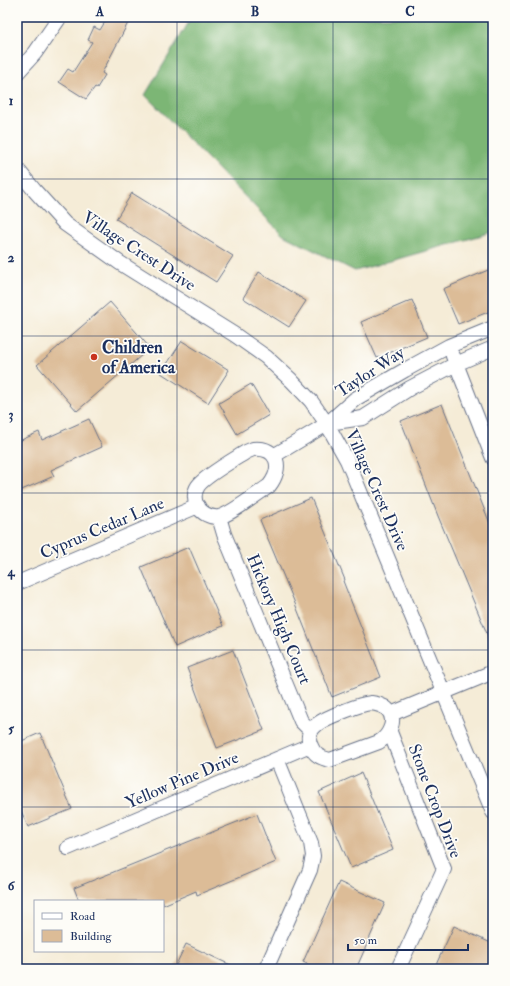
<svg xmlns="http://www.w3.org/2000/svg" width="510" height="986" font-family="'IM FELL Double Pica',serif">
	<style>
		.forest { fill: #7bb674; stroke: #4b7269 }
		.building { fill: #dcbc97 }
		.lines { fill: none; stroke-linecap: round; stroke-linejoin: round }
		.minor-casing { stroke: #677188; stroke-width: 16 }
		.minor { stroke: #fff; stroke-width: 14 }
		.grid { fill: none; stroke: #1b2f5e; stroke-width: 1; stroke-opacity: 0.55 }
		.poi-dot { fill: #c8321e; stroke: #fdfcf7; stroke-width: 1.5 }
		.labels { text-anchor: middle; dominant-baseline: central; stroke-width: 3.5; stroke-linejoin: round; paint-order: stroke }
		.street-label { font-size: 17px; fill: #1b2f5e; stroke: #fdfcf7 }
		.poi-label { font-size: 17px; font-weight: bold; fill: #1b2f5e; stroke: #fdfcf7; text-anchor: start }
		.neatline { fill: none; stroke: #1b2f5e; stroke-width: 1.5 }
		.grid-label { font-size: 13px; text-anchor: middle; font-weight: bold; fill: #1b2f5e }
	</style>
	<rect width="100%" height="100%" fill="#fdfcf7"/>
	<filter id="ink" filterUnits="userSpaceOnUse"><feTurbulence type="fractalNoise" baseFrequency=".025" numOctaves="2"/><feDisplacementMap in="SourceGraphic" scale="8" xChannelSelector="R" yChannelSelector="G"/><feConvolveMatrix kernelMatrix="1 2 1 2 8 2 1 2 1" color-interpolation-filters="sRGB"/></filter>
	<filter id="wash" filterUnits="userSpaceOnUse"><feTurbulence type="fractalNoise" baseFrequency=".012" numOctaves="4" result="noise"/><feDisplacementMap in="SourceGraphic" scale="16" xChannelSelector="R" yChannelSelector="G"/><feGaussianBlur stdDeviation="0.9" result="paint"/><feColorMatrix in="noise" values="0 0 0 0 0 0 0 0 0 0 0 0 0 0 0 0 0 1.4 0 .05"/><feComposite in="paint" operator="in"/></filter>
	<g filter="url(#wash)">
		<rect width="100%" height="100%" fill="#f5ecd7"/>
		<path class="forest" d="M192,17H493V232L355,271L283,235L145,95Z"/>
		<g id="blocks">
			<path class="building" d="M108,17H123L129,21L102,73L105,75L97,88L95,87L86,99L59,82L68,69L73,72L92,42L88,40L94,27L100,30Z
				M132,193L233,256L216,282L116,219Z
				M493,268V310L458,324L443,289Z
				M259,272L306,301L289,327L243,298Z
				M412,300L427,337L377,358L361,322Z
				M110,302L150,348L77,411L37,365Z
				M182,341L229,370L208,403L161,373Z
				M251,384L269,415L237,434L219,403Z
				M442,404L493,531V648L438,516L401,421Z
				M89,419L102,447L51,470L54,476L17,492V442L39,432L42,440Z
				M311,498L345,580L343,581L381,677L332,697L294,601L260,520Z
				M189,547L223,626L175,647L141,567Z
				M233,650L264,730L217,748L187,668Z
				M40,733L72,809L28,827L17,801V743Z
				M361,773L393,850L351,868L319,792Z
				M257,814L276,862L197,895L196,891L163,905V901H79L74,888Z
				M339,882L385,903L356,969H318L303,962Z
				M454,926L493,944V969H434Z
				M186,944L239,969H174Z"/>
		</g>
	</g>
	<g filter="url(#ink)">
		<use href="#blocks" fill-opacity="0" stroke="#677188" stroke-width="1"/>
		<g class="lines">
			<defs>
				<path id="minor" d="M17,73L35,53L60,17
					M17,169L35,191L65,224L120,263L235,335L266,357L291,380L311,401L327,424L347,460L493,812
					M453,356L493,458
					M328,423L363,418L410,388L456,364L493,348
					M253,449C279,447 283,468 269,486C258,493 230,515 219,517C210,518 202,513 197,506C194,500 194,492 198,486C205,476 235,459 246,452Z
					M275,455L327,424L355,399L405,370L449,346L493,328
					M219,517L224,534L301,721L311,731
					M20,582L198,506
					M371,703C377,704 383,705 387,709C398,719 389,736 379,742L330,760C321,758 314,755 311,746C301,727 329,717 342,712C352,708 361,704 371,703Z
					M391,714L493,672
					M390,732L444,869L398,969
					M68,848L310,745
					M266,969L310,870L313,856L311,843L277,759"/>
			</defs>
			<use href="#minor" class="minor-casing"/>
			<use href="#minor" class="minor"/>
		</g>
	</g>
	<path class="grid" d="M177,17V969M333,17V969M17,179H493M17,336H493M17,493H493M17,650H493M17,807H493"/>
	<circle class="poi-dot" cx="94" cy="357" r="4"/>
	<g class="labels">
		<g class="street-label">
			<text transform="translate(139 251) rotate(33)">Village Crest Drive</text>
			<text transform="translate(370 372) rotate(-33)">Taylor Way</text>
			<text transform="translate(377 490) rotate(66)">Village Crest Drive</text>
			<text transform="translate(102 528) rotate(-23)">Cyprus Cedar Lane</text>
			<text transform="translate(279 619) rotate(67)">Hickory High Court</text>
			<text transform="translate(182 780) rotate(-23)">Yellow Pine Drive</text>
			<text transform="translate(435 801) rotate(69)">Stone Crop Drive</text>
		</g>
		<g class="poi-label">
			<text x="102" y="347">Children<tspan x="102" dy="20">of America</tspan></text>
		</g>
	</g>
	<rect width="510" height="986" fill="none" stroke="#fdfcf7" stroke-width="44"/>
	<rect x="34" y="900" width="130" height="52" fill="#fdfcf7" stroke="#a3aaba"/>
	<rect x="42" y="913" width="20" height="6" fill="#ffffff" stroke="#a3aaba"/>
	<text x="70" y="920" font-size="12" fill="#1b2f5e">Road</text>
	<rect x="42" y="930" width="20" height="12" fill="#dcbc97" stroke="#a3aaba"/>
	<text x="70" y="940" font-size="12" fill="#1b2f5e">Building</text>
	<path d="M348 944v6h120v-6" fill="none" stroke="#1b2f5e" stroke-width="2"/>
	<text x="354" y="944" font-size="12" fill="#1b2f5e" stroke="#fdfcf7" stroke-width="3" paint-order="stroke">50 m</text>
	<rect x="22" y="22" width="466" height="942" class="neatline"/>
	<g class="grid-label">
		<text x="100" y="16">A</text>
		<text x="255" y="16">B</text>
		<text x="410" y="16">C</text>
		<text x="11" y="105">1</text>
		<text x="11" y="262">2</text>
		<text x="11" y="419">3</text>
		<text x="11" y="576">4</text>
		<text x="11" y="733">5</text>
		<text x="11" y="890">6</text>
	</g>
</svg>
